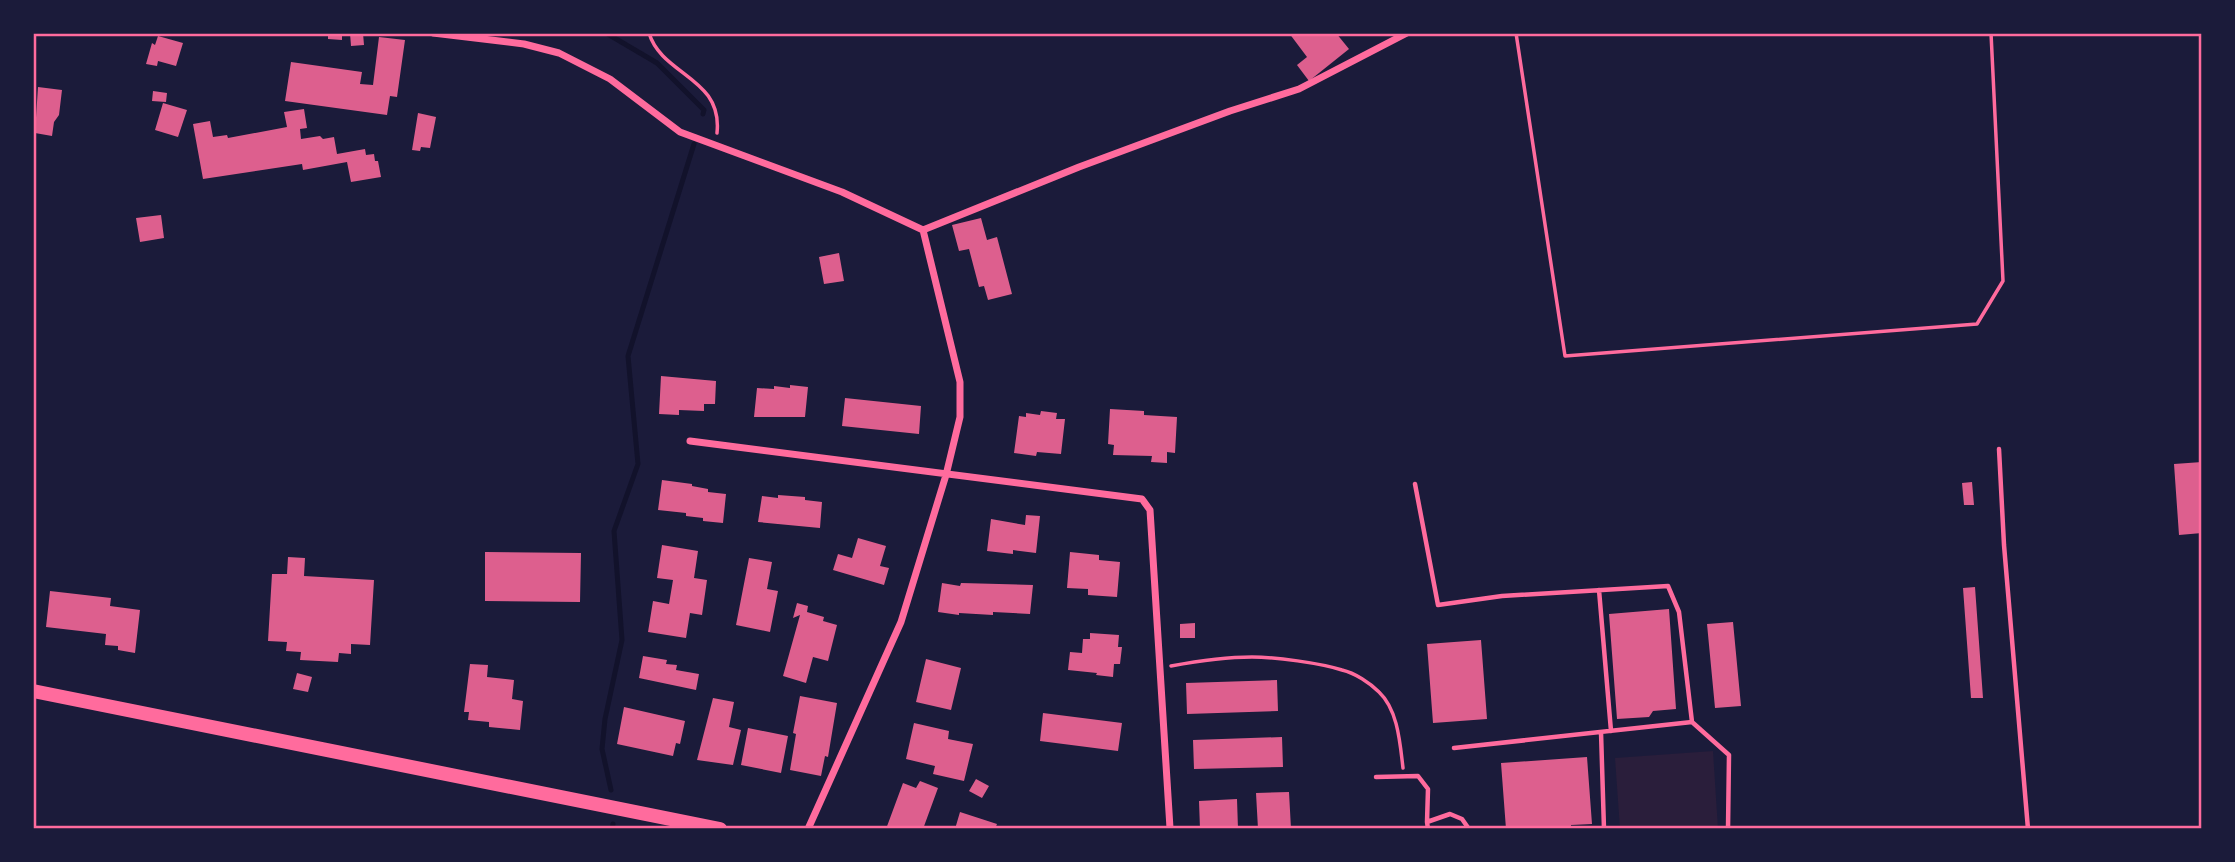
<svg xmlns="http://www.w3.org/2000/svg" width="2235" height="862" font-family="Quicksand,sans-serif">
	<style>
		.green { fill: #2a1e3b }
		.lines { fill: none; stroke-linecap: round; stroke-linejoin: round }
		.stream { stroke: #12122b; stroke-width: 5 }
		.building { fill: #dd5f8e }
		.path { stroke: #ff6b9d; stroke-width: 3.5 }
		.service { stroke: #ff6b9d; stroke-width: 4.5 }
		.minor { stroke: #ff6b9d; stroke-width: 7 }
		.secondary { stroke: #ff6b9d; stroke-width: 14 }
		.neatline { fill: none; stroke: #ff6b9d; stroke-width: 2.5 }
	</style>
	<rect width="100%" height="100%" fill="#1b1b3a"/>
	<path class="green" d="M1713,751L1718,829H1620L1615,758Z"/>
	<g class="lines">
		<path class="stream" d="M606,33L657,63L704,110L703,114
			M611,790L602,749L605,719L622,640L614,531L638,464L628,356L694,144
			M612,829L613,824"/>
	</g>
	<path class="building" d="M328,33H342V40L328,39Z
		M350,33H363L364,45L351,46Z
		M1289,33H1336L1349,49L1309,81L1297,65L1307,57Z
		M158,36L183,43L176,66L158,61L157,66L146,64L152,43L155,45Z
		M379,37L405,40L397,97L390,96L387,115L285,101L291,62L362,72L360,84L373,85Z
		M38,87L62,90L59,115L54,122L52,136L35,133Z
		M153,91L167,93L166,102L152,101Z
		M163,103L187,110L178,137L155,130Z
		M304,109L307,128L300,129L301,139L320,136L323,139L334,137L337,154L365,149L366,155L374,154L375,161H378L381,177L351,182L347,162L303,170L302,164L203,179L193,124L210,121L213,137L227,135L228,138L287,127L284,112Z
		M418,113L436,117L430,148L421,147L420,151L412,150Z
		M161,215L164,238L140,242L136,218Z
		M981,218L987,240L997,237L1012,294L988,300L984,286L979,287L969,249L959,251L952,225Z
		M839,253L844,281L824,284L819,257Z
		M661,376L716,381L715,404H704V411L679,410V415L659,414Z
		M790,385L808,387L805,417H754L757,388L774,389V386L790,388Z
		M845,398L921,406L919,434L842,426Z
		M1110,409L1144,411V415L1177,417L1175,453L1167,452V463L1151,462L1152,456L1113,455L1114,445L1108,444Z
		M1041,411L1057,413L1056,419H1065L1061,454L1037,452L1036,456L1014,453L1019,416L1026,417V413L1040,415Z
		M2202,462V533L2179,535L2174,464Z
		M662,480L692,484V486L708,489V492L726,494L723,523L703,521V518L686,516V513L658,510Z
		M1972,482L1974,505H1964L1962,483Z
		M778,495L805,497V500L822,502L820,528L758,522L762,496L778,498Z
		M1026,515L1040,516L1036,553L1013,550V554L987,551L991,519L1025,525Z
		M858,538L886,546L880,566L889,568L884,585L833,570L838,554L852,558Z
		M662,545L698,551L694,578L707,580L702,615L690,613L686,638L648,632L653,601L669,604L673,580L657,578Z
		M485,552L581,553L580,602L485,601Z
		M1070,552L1099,555V560L1120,562L1117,597L1088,595V589L1067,588Z
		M288,557L305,558L304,576L374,580L370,645L351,644V654L339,653L338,662L300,660L301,652L286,651L287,642L268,641L272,574H287Z
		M749,558L772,562L767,589L778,591L770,632L736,625Z
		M942,583L960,586L961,583L1033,585L1030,614L993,612V615L959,613V615L938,612Z
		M1975,587L1983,698H1971L1963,588Z
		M50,591L111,598L110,606L140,610L135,653L118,650V646L105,645L106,634L46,627Z
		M797,603L808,606L807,612L824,617L823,621L837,625L828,661L813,657L806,683L783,676L800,615L793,618Z
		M1669,609L1676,709L1653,711L1649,717L1617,719L1609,614Z
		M1733,622L1741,706L1715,708L1707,624Z
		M1195,623V638H1180V624Z
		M1090,633L1119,635L1118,647H1122L1120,664H1114L1113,677L1096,675L1097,673L1068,670L1070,652L1082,653L1083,639H1090Z
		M1481,640L1487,719L1433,723L1427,644Z
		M643,656L667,660L666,664L677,665L676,670L699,674L696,690L639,678Z
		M926,659L961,668L951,710L916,702Z
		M470,664L488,665L487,677L514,680L512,699L523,701L520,730L489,727V722L468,720L469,712H464Z
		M297,673L312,677L308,692L293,689Z
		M1277,680L1278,711L1187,714L1186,683Z
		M800,696L837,703L828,757L825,756L821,776L790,770L796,734L793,733Z
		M713,698L734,702L729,727L741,730L733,765L697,760Z
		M624,707L685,721L680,744L676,743L673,756L617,744Z
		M1043,713L1122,723L1118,751L1040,741Z
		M914,723L949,731L948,739L973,744L964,781L933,774L935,766L906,759Z
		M748,728L788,736L781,773L741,765Z
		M1282,737L1283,767L1194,769L1193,740Z
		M1587,757L1592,824L1571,825V829H1506L1501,763Z
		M976,779L989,786L982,798L969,791Z
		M920,781L938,788L923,829H886L903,783L916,788Z
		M1289,792L1291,829H1258L1256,793Z
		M1237,799L1238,829H1200L1199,801Z
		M960,812L997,824L995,829H955Z"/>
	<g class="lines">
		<path class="path" d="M649,33C662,76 723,77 717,133
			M1516,33L1565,356L1977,324L2003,281L1991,33
			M1171,666C1198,661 1225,657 1252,657C1275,657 1320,663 1342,670C1355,673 1370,683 1379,692C1398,710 1400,743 1403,768"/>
		<path class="service" d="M1999,449L2004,545L2028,829
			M1415,484L1438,605L1502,596L1668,586L1679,612L1692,722L1729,755L1728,829
			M1599,590L1611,731
			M1601,732L1604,829
			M1454,748L1692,722
			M1376,777L1418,776L1428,789L1427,822
			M1428,829L1427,822L1450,814L1462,819L1469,829"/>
		<path class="minor" d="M433,33L524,44L559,53L610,79L680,132L842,192L923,230
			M923,230L1079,167L1230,111L1299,89L1407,33
			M690,441L1142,499L1150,510L1170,828
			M808,829L901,622L946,475L960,417V382L923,230"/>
		<path class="secondary" d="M33,691L720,829"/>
	</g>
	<rect width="2235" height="862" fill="none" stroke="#1b1b3a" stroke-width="70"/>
	<rect x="35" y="35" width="2165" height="792" class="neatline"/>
</svg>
